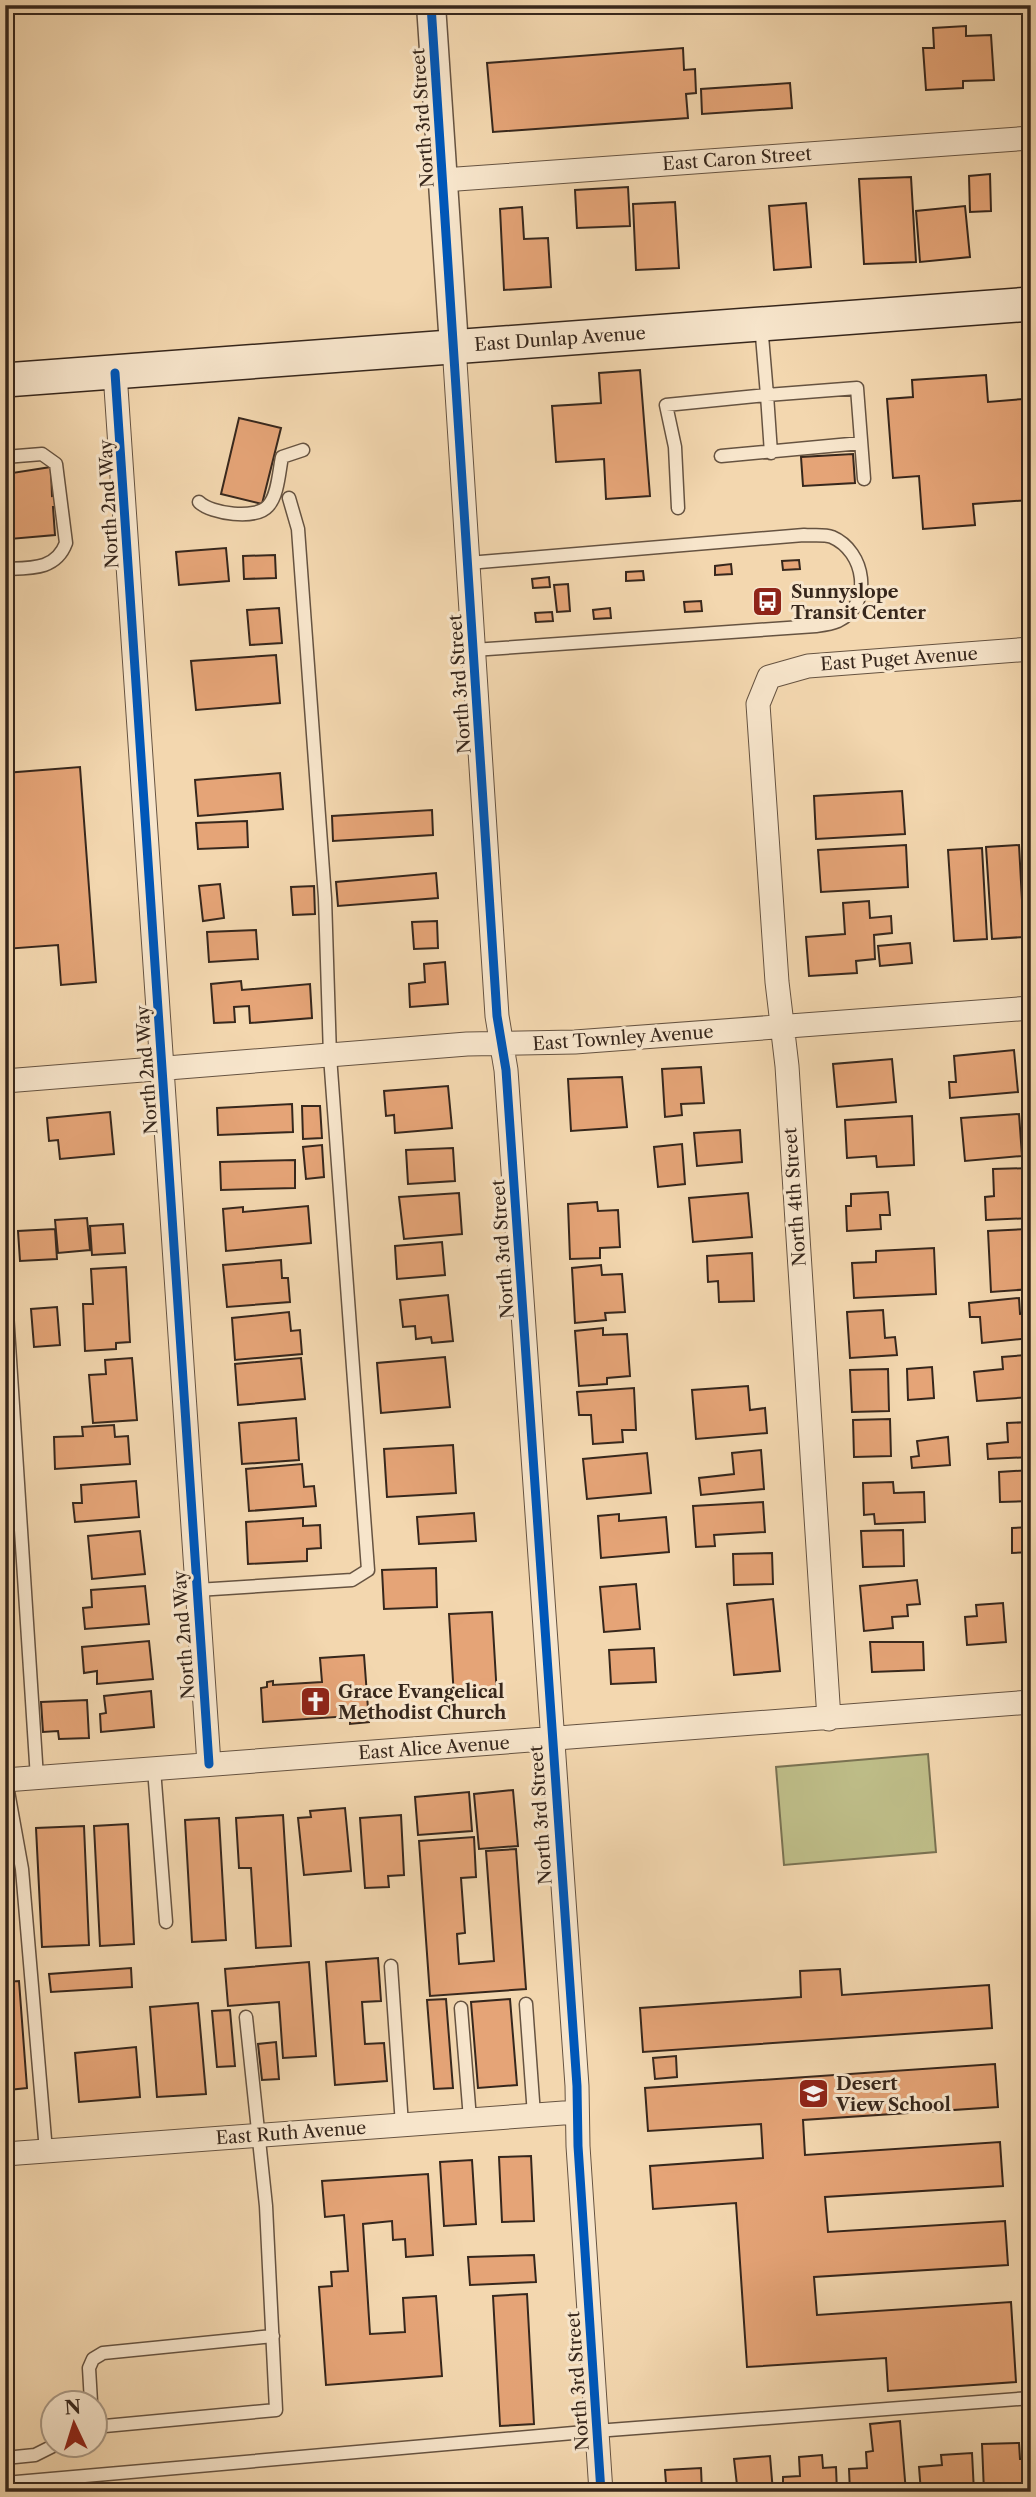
<svg xmlns="http://www.w3.org/2000/svg" width="1036" height="2497" font-family="'Libre Caslon Text',serif">
	<style>
		.green { fill: #bebd88; stroke: #7a7252; stroke-width: 2 }
		.building { fill: #e5a477; stroke: #37271c; stroke-width: 2 }
		.lines { fill: none; stroke-linecap: round; stroke-linejoin: round }
		.service-casing { stroke: #665341; stroke-width: 15 }
		.minor-casing { stroke: #665341; stroke-width: 25 }
		.tertiary-casing { stroke: #665341; stroke-width: 31 }
		.secondary-casing { stroke: #37271c; stroke-width: 36 }
		.service { stroke: #f7e5cb; stroke-width: 12 }
		.minor { stroke: #f7e5cb; stroke-width: 23 }
		.tertiary { stroke: #f7e5cb; stroke-width: 28 }
		.secondary { stroke: #f7e5cb; stroke-width: 33 }
		.cycleway-casing { stroke: #f7e5cb; stroke-width: 13 }
		.cycleway { stroke: #0057b8; stroke-width: 9 }
		.labels { text-anchor: middle; dominant-baseline: central; stroke-width: 6; stroke-linejoin: round; paint-order: stroke }
		.street-label { font-size: 18px; fill: #37271c; stroke: #f7e5cb }
		.poi-label { font-size: 18px; font-weight: bold; fill: #37271c; stroke: #f7e5cb; text-anchor: start }
	</style>
	<rect width="100%" height="100%" fill="#f3d7af"/>
	<filter id="stains"><feTurbulence type="fractalNoise" baseFrequency=".00286" numOctaves="4"/><feColorMatrix values="0 0 0 0 .2 0 0 0 0 .09 0 0 0 0 .02 0 0 0 .5 -.17"/></filter>
	<radialGradient id="worn" r=".72"><stop offset=".6" stop-color="#630" stop-opacity="0"/><stop offset="1" stop-color="#630" stop-opacity=".3"/></radialGradient>
	<path class="green" d="M928,1754L936,1852L784,1865L776,1767Z"/>
	<path class="building" d="M966,26V36L991,35L994,80L963,81V88L926,90L923,48H934L933,28Z
		M683,48L684,70L695,69L696,93L686,94L688,118L493,132L487,63Z
		M790,83L792,108L702,114L701,89Z
		M990,174L991,211L970,212L969,176Z
		M911,177L916,262L864,264L859,179Z
		M628,187L630,226L577,228L575,190Z
		M675,202L679,268L636,270L633,204Z
		M806,203L811,267L774,270L769,206Z
		M965,206L970,257L920,262L916,211Z
		M522,207L524,239L548,238L551,287L504,290L500,209Z
		M640,370L650,496L606,499L604,459L556,462L552,406L601,403L599,373Z
		M986,375L988,402L1023,399L1030,500L973,504L975,525L923,529L919,476L893,478L887,399L913,397L912,380Z
		M239,418L281,428L262,504L221,494Z
		M853,454L855,483L803,486L801,457Z
		M51,467L52,496L56,495L57,507H53L55,535L10,539L8,506L9,494L14,493L12,473Z
		M226,548L229,581L179,585L176,552Z
		M275,555L276,578L244,579L243,556Z
		M799,560L800,569L783,570L782,561Z
		M731,564L732,574L715,575V566Z
		M643,571L644,580L626,581V572Z
		M549,577L550,587L533,588L532,579Z
		M568,584L570,611L557,612L554,585Z
		M775,596V605L758,606V597Z
		M701,601L702,611L685,612L684,602Z
		M279,608L282,643L250,645L247,610Z
		M610,608L611,618L594,619L593,610Z
		M552,612L553,621L536,622L535,613Z
		M276,655L280,703L196,710L191,661Z
		M80,767L96,982L61,985L58,945L5,949V773Z
		M280,773L283,809L198,816L195,780Z
		M902,791L905,834L816,839L814,796Z
		M432,810L433,835L333,841L332,816Z
		M247,821L248,847L198,849L196,823Z
		M906,845L908,887L821,892L818,850Z
		M1019,845L1024,937L992,939L986,847Z
		M982,848L987,939L954,941L948,850Z
		M436,873L438,898L338,906L336,882Z
		M220,884L224,918L203,921L199,886Z
		M314,886L315,914L293,915L291,887Z
		M1026,895H1031V958H1029Z
		M869,901L870,918L891,916L892,933L874,935L875,959L856,961L857,973L809,976L806,937L845,934L843,903Z
		M437,921L438,948L414,949L412,922Z
		M256,930L258,959L209,962L207,932Z
		M910,943L912,963L880,966L878,946Z
		M445,962L448,1004L410,1007L409,984L425,982L424,964Z
		M241,981L242,990L310,984L312,1018L250,1023L249,1006L234,1007L235,1022L214,1023L211,984Z
		M1014,1050L1018,1092L950,1098L949,1082H956L954,1056Z
		M892,1059L896,1102L837,1107L833,1064Z
		M701,1067L704,1103L681,1104L682,1115L665,1117L662,1069Z
		M622,1077L627,1127L571,1131L568,1079Z
		M448,1086L452,1128L395,1133L394,1115L386,1116L384,1091Z
		M292,1104L293,1132L218,1135L217,1108Z
		M302,1106H320L322,1138L303,1139Z
		M110,1112L114,1154L60,1159L58,1140L49,1141L47,1118Z
		M1019,1114L1022,1156L965,1161L961,1118Z
		M912,1116L914,1165L877,1167L876,1156L847,1158L845,1120Z
		M740,1130L742,1162L697,1166L694,1133Z
		M682,1144L685,1184L658,1187L654,1147Z
		M322,1145L324,1177L306,1179L303,1147Z
		M453,1148L455,1181L408,1184L406,1150Z
		M295,1160V1188L221,1190L220,1162Z
		M1031,1168V1218L986,1220L985,1197L994,1196L993,1169Z
		M888,1192L890,1215H880L881,1229L847,1231L846,1206H851V1194Z
		M459,1193L462,1234L404,1239L399,1197Z
		M748,1193L752,1237L693,1242L689,1198Z
		M597,1202L598,1211L618,1210L620,1247L600,1248V1258L570,1259L568,1204Z
		M308,1206L311,1243L226,1251L223,1209L243,1207V1212Z
		M87,1218L90,1250L58,1253L55,1220Z
		M123,1224L125,1253L92,1255L90,1226Z
		M55,1229L57,1259L20,1261L18,1231Z
		M1028,1229L1031,1289L991,1292L988,1231Z
		M442,1242L445,1275L397,1279L395,1246Z
		M934,1248L936,1294L854,1298L852,1263L876,1262V1251Z
		M752,1253L754,1301L719,1302L718,1281L708,1282L707,1256Z
		M281,1260L282,1278H288L290,1302L227,1307L223,1265Z
		M601,1265L602,1275L622,1274L625,1312L605,1313L606,1320L575,1323L572,1268Z
		M126,1267L130,1342L116,1343V1349L85,1351L83,1304H93L91,1269Z
		M448,1295L453,1341L432,1343L431,1337L416,1339L415,1326L403,1327L400,1300Z
		M1019,1298L1020,1314L1031,1313V1338L982,1343L980,1317H970L969,1303Z
		M57,1307L60,1345L34,1347L31,1309Z
		M883,1310L885,1338L895,1337L897,1355L850,1358L847,1312Z
		M289,1312L291,1331L300,1330L302,1354L235,1360L232,1318Z
		M603,1328V1335L627,1334L630,1376L607,1378V1384L579,1386L575,1331Z
		M1026,1355L1028,1368H1031V1397L977,1401L974,1372L1003,1369L1002,1357Z
		M445,1357L450,1407L381,1413L377,1363Z
		M132,1358L137,1420L93,1423L89,1375L106,1374L105,1360Z
		M301,1358L305,1399L238,1405L235,1364Z
		M932,1367L934,1398L908,1400L907,1369Z
		M888,1369L889,1411L852,1412L850,1370Z
		M748,1386L750,1410L765,1408L767,1433L696,1439L692,1390Z
		M634,1388L636,1430H622L623,1442L593,1444L591,1415H579L577,1392Z
		M296,1418L299,1460L242,1464L239,1423Z
		M890,1419L891,1456L854,1457L853,1420Z
		M1031,1422V1457L988,1459L987,1444L1008,1442L1007,1423Z
		M114,1425L115,1437L128,1436L130,1464L55,1469L54,1437L83,1436L82,1427Z
		M948,1437L950,1465L912,1468L911,1457L919,1456L917,1441Z
		M453,1445L456,1493L387,1497L384,1449Z
		M761,1450L764,1489L701,1495L699,1478L734,1474L732,1453Z
		M647,1453L651,1493L587,1499L583,1459Z
		M302,1464L304,1487L314,1486L316,1506L249,1511L246,1469Z
		M1031,1470V1501L1000,1502L999,1472Z
		M136,1481L139,1517L75,1522L73,1503H82L81,1485Z
		M893,1482L894,1493L924,1492L925,1522L875,1524L874,1514L864,1515L863,1483Z
		M763,1502L765,1532L714,1535L715,1546L696,1547L693,1506Z
		M474,1513L476,1541L419,1544L417,1517Z
		M619,1514V1521L666,1517L669,1552L601,1558L598,1516Z
		M303,1518V1526L320,1525L321,1548L307,1549V1561L248,1564L246,1522Z
		M1031,1527V1552L1012,1553V1528Z
		M903,1530L904,1566L863,1567L861,1531Z
		M140,1531L145,1574L92,1579L88,1536Z
		M772,1553L773,1584L734,1585L733,1554Z
		M436,1568L437,1607L384,1609L382,1570Z
		M917,1580L920,1604L907,1605L908,1616L892,1617L893,1628L864,1631L860,1586Z
		M636,1584L640,1629L604,1632L600,1587Z
		M145,1586L149,1624L85,1629L83,1608L92,1607L91,1590Z
		M1026,1595H1031V1641H1028Z
		M773,1599L780,1671L734,1675L727,1604Z
		M1003,1603L1006,1642L967,1645L965,1617L977,1616L976,1605Z
		M492,1612L497,1696L454,1698L449,1614Z
		M149,1641L153,1679L97,1684V1671L84,1673L82,1647Z
		M870,1642H923L924,1670L872,1672Z
		M654,1648L656,1682L611,1684L609,1650Z
		M364,1655L369,1722L350,1724V1716L263,1722L261,1688L267,1687V1682L273,1681V1685L322,1682L320,1658Z
		M151,1691L154,1727L101,1732L100,1714L106,1713L104,1696Z
		M87,1700L89,1738L59,1739L58,1731L43,1732L41,1702Z
		M513,1790L518,1846L479,1849L474,1794Z
		M469,1792L472,1831L418,1835L415,1797Z
		M345,1808L351,1871L304,1875L298,1818L311,1817L310,1811Z
		M283,1815L291,1946L256,1948L251,1868H239L236,1818Z
		M401,1815L404,1875L388,1876L389,1887L365,1888L360,1818Z
		M219,1818L226,1940L192,1942L185,1820Z
		M128,1824L134,1944L100,1946L94,1826Z
		M84,1826L89,1945L42,1947L36,1828Z
		M474,1837L476,1877L461,1878L465,1933L457,1934L459,1964L494,1961L486,1851L516,1849L526,1989L430,1996L419,1841Z
		M5,1884L10,1949H5Z
		M378,1958L381,2001L362,2002L365,2044L384,2043L387,2081L335,2085L326,1962Z
		M309,1962L316,2056L283,2058L279,2002L228,2006L225,1969Z
		M131,1968L132,1987L51,1992L49,1974Z
		M840,1969L842,1995L989,1985L992,2028L643,2052L640,2008L801,1997L800,1971Z
		M19,1981L27,2088L9,2090L5,1982Z
		M446,1999L453,2088L434,2089L427,2000Z
		M510,1999L517,2085L478,2088L471,2002Z
		M198,2003L206,2094L157,2097L150,2007Z
		M230,2010L235,2066L217,2067L212,2011Z
		M276,2042L279,2079L262,2080L258,2044Z
		M136,2047L140,2097L79,2102L75,2053Z
		M676,2056L677,2077L655,2079L653,2058Z
		M995,2064L998,2107L803,2120L805,2155L1000,2142L1003,2186L825,2197L828,2232L1005,2221L1008,2265L814,2277L817,2315L1011,2302L1016,2382L888,2391L886,2358L747,2367L736,2203L653,2209L650,2166L763,2158L761,2124L648,2131L645,2088Z
		M531,2156L534,2221L502,2222L499,2157Z
		M472,2160L476,2224L444,2226L440,2162Z
		M428,2174L433,2255L406,2257L405,2239L393,2240L392,2221L363,2224L370,2334L405,2332L403,2298L436,2296L442,2376L326,2385L319,2287L332,2286L331,2272L348,2271L344,2215L325,2217L322,2181Z
		M534,2255L536,2282L470,2285L468,2257Z
		M527,2294L534,2424L500,2426L493,2296Z
		M900,2421L906,2492H850L849,2469L867,2468L866,2452L873,2451L870,2424Z
		M1019,2443L1020,2459H1031V2492H984L982,2444Z
		M972,2453L974,2492H921L919,2467L942,2465L941,2455Z
		M822,2455L823,2468L836,2467L837,2492H783V2477L800,2476L799,2457Z
		M770,2456L773,2492H715V2487L737,2485L734,2459Z
		M701,2468L702,2492H649L648,2484L666,2483L665,2470Z"/>
	<g class="lines">
		<defs>
			<path id="service" d="M771,453L767,395L857,388L864,479
				M721,456L861,443
				M5,457L42,454L56,464L66,543C56,570 31,568 5,569
				M199,502C211,514 256,520 268,506C278,496 279,471 282,457L303,450
				M678,508L675,447L666,405L767,395L761,324
				M468,563L804,535C812,536 824,534 832,537C865,551 874,604 838,621C831,624 823,625 816,626L473,650
				M5,1282L37,1778
				M197,1590L352,1580L368,1570L330,1056L325,898L298,529L289,498
				M154,1769L166,1922
				M6,1780L22,1869L46,2151
				M391,1966L402,2125
				M526,2004L534,2115
				M461,2008L470,2119
				M91,2402L89,2368L93,2359L103,2353L273,2336
				M94,2427L276,2410L266,2206L246,2017
				M5,2458L35,2455L57,2444
				M5,2483L596,2431L1031,2398"/>
			<path id="minor" d="M443,180L1031,138
				M454,346L497,1016L506,1070L577,2086L578,2146L601,2492
				M115,373L209,1764
				M5,1081L467,1044L575,1042L1031,1008
				M829,1719L787,1066L777,982L758,704L769,677L808,666L1031,649
				M5,1780L1031,1702
				M5,2154L577,2112"/>
			<path id="tertiary" d="M431,5L454,346"/>
			<path id="secondary" d="M5,380L1031,304"/>
		</defs>
		<use href="#service" class="service-casing"/>
		<use href="#minor" class="minor-casing"/>
		<use href="#tertiary" class="tertiary-casing"/>
		<use href="#secondary" class="secondary-casing"/>
		<use href="#service" class="service"/>
		<use href="#minor" class="minor"/>
		<use href="#tertiary" class="tertiary"/>
		<use href="#secondary" class="secondary"/>
		<defs>
			<path id="cycleway" d="M431,5L497,1016L506,1070L577,2086L578,2146L601,2492
				M115,373L209,1764"/>
		</defs>
		<use href="#cycleway" class="cycleway-casing"/>
		<use href="#cycleway" class="cycleway"/>
	</g>
	<defs>
		<symbol id="bus-square" viewBox="-11 -11 22 22"><rect x="-9" y="-9" width="18" height="18" rx="4" fill="#8f2418" stroke="#f7e5cb"/><path d="M-5-6H5V4H4V6H2V4H-2V6H-4V4H-5ZM-3.5-4V0h7V-4ZM-3.5 1.2v1.5H-2V1.2ZM2 1.2v1.5H3.5V1.2Z" fill="#fff"/></symbol>
		<symbol id="church-square" viewBox="-11 -11 22 22"><rect x="-9" y="-9" width="18" height="18" rx="4" fill="#8f2418" stroke="#f7e5cb"/><path d="M-1.2-6h2.4v3.5h3.3v2.4h-3.3V6h-2.4V-.1h-3.3v-2.4h3.3Z" fill="#fff"/></symbol>
		<symbol id="school-square" viewBox="-11 -11 22 22"><rect x="-9" y="-9" width="18" height="18" rx="4" fill="#8f2418" stroke="#f7e5cb"/><path d="M0-5L7-2L0 1L-7-2ZM-4 1L0 2.5L4 1V4Q0 6-4 4Z" fill="#fff"/></symbol>
	</defs>
	<g fill-rule="evenodd">
		<use href="#bus-square" x="750" y="584" width="35" height="35"/>
		<use href="#church-square" x="298" y="1684" width="35" height="35"/>
		<use href="#school-square" x="796" y="2076" width="35" height="35"/>
	</g>
	<g class="labels">
		<g class="street-label">
			<text transform="translate(423 118) rotate(-94)">North 3rd Street</text>
			<text transform="translate(737 159) rotate(-4)">East Caron Street</text>
			<text transform="translate(560 339) rotate(-4)">East Dunlap Avenue</text>
			<text transform="translate(109 504) rotate(-93)">North 2nd Way</text>
			<text transform="translate(899 659) rotate(-4)">East Puget Avenue</text>
			<text transform="translate(460 684) rotate(-94)">North 3rd Street</text>
			<text transform="translate(623 1038) rotate(-4)">East Townley Avenue</text>
			<text transform="translate(147 1070) rotate(-94)">North 2nd Way</text>
			<text transform="translate(795 1197) rotate(-94)">North 4th Street</text>
			<text transform="translate(503 1249) rotate(-94)">North 3rd Street</text>
			<text transform="translate(184 1635) rotate(-94)">North 2nd Way</text>
			<text transform="translate(434 1748) rotate(-4)">East Alice Avenue</text>
			<text transform="translate(541 1815) rotate(-94)">North 3rd Street</text>
			<text transform="translate(291 2133) rotate(-4)">East Ruth Avenue</text>
			<text transform="translate(578 2381) rotate(-94)">North 3rd Street</text>
		</g>
		<g class="poi-label">
			<text x="791" y="592">Sunnyslope<tspan x="791" dy="21">Transit Center</tspan></text>
			<text x="338" y="1692">Grace Evangelical<tspan x="338" dy="21">Methodist Church</tspan></text>
			<text x="836" y="2084">Desert<tspan x="836" dy="21">View School</tspan></text>
		</g>
	</g>
	<rect width="1036" height="2497" fill="none" stroke="#f3d7af" stroke-width="28"/>
	<rect x="7" y="7" width="1022" height="2483" fill="none" stroke="#37271c" stroke-width="3.5"/>
	<rect x="14" y="14" width="1008" height="2469" fill="none" stroke="#37271c" stroke-width="2"/>
	<g transform="translate(74 2424) rotate(356)"><circle r="33" fill="#f7e5cb" stroke="#aa9985" stroke-width="2"/>
	<path d="M0-5L12 26L0 18L-12 26Z" fill="#8f2418"/>
	<text y="-10" font-size="19" font-weight="bold" text-anchor="middle" fill="#37271c">N</text>
	</g>
	<rect width="100%" height="100%" filter="url(#stains)"/>
	<rect width="100%" height="100%" fill="url(#worn)"/>
</svg>
